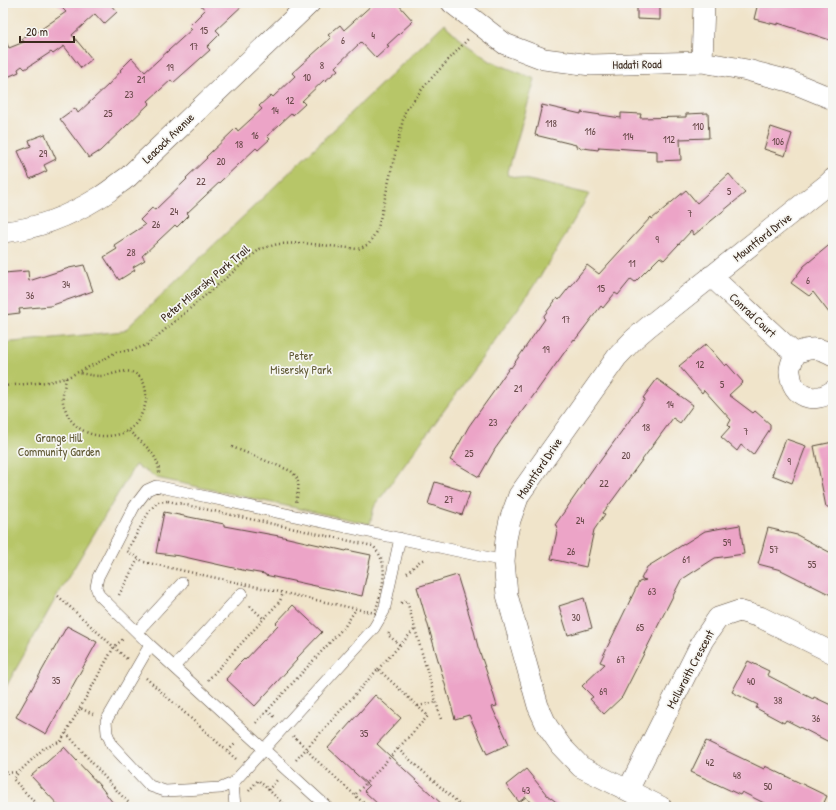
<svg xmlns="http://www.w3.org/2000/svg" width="836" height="810" font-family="'Patrick Hand',sans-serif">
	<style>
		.green { fill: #b7c668; stroke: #797843 }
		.building { fill: #eca4c7 }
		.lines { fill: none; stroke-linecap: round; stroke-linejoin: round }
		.service-casing { stroke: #564638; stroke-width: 12 }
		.minor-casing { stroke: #564638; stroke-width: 22 }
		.path { stroke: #564638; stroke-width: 2.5; stroke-dasharray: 1 3; stroke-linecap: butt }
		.service { stroke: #fff; stroke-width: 11 }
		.minor { stroke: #fff; stroke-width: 21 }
		.labels { text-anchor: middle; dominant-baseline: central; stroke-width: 3.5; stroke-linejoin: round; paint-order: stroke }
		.number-label { font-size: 10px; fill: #674848 }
		.street-label { font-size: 12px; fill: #3b2a1e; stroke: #f6f6f2 }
		.park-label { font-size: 12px; fill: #605934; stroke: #f6f6f2 }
	</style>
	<rect width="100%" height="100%" fill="#f6f6f2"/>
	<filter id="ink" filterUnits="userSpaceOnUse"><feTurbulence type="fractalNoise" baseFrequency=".025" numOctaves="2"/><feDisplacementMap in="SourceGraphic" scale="8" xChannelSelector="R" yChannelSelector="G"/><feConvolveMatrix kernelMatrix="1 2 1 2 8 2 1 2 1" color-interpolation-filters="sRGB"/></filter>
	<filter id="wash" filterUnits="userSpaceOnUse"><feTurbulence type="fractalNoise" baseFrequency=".012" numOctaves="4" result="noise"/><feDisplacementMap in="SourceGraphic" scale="16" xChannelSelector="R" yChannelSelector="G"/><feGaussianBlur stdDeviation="0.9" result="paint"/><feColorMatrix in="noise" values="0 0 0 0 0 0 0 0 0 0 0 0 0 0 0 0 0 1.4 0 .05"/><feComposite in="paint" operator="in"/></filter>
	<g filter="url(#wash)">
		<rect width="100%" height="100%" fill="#f0e4ca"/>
		<path class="green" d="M444,24L467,45L490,61L535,79L507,175L589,194L551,260L522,303L374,507L370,524L157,478L135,465L53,603L3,692V343L124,331Z"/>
		<g id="blocks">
			<path class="building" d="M57,3H109L117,12L104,24L95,14L72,35L92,59L81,68L64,46L53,54L51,52L25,69L22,66L18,69L19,72L3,79V35L9,48L24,42L22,39L35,30L37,32L66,12Z
				M199,3H245L216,30L220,34L207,47L210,50L173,83L171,80L148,101L150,103L100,151L89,158L60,119L75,108L78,113L108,85L121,71L120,70L132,58L145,72L192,29L189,26L205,10Z
				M374,3H397L413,21L387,45L389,46L376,58L361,42L335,67L338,70L325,81L324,80L302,101L305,104L293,115L292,113L267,136L270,139L258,150L256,148L187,213L189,215L177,227L175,225L142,256L145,260L133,267L135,270L119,280L104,257L117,249L114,245L145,225L140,220L152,208L155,210L187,179L186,178L207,158L206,157L236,128L238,131L262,109L259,106L271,95L273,97L295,76L292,73L331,38L328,35L340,25L344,30Z
				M637,3H660V20L637,19Z
				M758,3H833V41L778,23V25L754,19Z
				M542,105L581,114V112L621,118V113L641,114L640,118L686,117V114L708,113L709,138L680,139L681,160L657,161V151L599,147L598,150L576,147V145L535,135Z
				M771,127L792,134L785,156L764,149Z
				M45,134L56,159L44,165L47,171L30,179L18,151L31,146L29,140Z
				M729,174L745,193L694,235L691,231L664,260L660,257L635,282L631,279L618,295L615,293L603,308L601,306L575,340L574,339L495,449L479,477L450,460L469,426L497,387H496L510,367L511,368L545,319L543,317L557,298L559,300L587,265L599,274L651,217L652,219L686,190L697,203Z
				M833,242V318L813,292L809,296L791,283L804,266Z
				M84,265L93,291L50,306L19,309L20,313L3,315V287H5L4,273L28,271L29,281L69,268Z
				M706,344L725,366L727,364L743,382L729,395L753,413L755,411L770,424V429L753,455L741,445L737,451L721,437L730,427L728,425L731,420L704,390L702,393L679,366Z
				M657,379L693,405L680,423L673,418L603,513L605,514L594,530L586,567L551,559L558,527L555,525L584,483H583L597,463L598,464L645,399L643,398Z
				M786,439L806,446L792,483L772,475Z
				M833,442V507H826L814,446Z
				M435,482L470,493L462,515L428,504Z
				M164,512L224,524V526L279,536L346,551L347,550L371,555L362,596L265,575V574L247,571L180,556L156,553Z
				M740,525L744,554L715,558L681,580L622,697L604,714L590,699L593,697L582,686L605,664L600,662L639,582L646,580L641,579L647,567L705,531Z
				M768,528L797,535L833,554V596L781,570L758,564Z
				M457,575L473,627L478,647L487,673L497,706L492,707L509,744L487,754L469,715L455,719L417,587Z
				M584,598L592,628L568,635L559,606Z
				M293,605L322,632L296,659L297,660L255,706L226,679L238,665L244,659L245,660L278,625L276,623Z
				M67,626L97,642L46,734L16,717Z
				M748,661L769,671L767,675L813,699L814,697L833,706V744L786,720L784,723L756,708L758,705L732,692Z
				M375,695L401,718L377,744L445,807H381L364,791L369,786L328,748Z
				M706,741L764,769L765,766L827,796L822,807H772L742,792L740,795L691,772Z
				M64,747L101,787L116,807H60L31,776Z
				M526,769L547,795L563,807H534L526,797L519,802L506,785Z"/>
		</g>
	</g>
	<g filter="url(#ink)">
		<use href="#blocks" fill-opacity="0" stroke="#564638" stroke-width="1"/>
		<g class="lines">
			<defs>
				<path id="service" d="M137,632L182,583
					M150,645L106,721L107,733L112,745L150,786L165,791L221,788L233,783L374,628L384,611L400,538
					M174,667L242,593
					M233,783L235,807
					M327,807L150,645L99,595L96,587L98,577L134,507L147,490L156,486L504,561"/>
				<path id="minor" d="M452,3L505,44L544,59L591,65L702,62L747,70L789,81L833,99
					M702,62L704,3
					M3,232C37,229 71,215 100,197C110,191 119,183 128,177L310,3
					M711,276L795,354C793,360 789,367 790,372C792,398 814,404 833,391
					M795,354C809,347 819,347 833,355
					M628,790L703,640L718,618L739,611L760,617L833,653
					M661,807L581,767L561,746L547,726L538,706L507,595L504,561L506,539L510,520L519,495L617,357L634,339L648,327L829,183L833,179"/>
			</defs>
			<use href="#service" class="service-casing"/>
			<use href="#minor" class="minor-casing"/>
			<path class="path" d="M66,378C65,385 62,394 63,402C63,405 65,408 66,411C75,435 105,442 127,431C133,428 138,421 141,415C144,409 147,402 146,395C146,387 143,378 136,374C125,367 112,376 100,376C93,376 86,374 79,373
				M3,386L48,382L66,378L103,360L116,352L133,350L147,345L260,249L278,244L303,243L358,249L369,244L378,228L405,111L427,83L468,39
				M129,431C141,442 160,455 159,473
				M232,447L291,471C302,481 298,489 296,503
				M168,501L373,546C392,566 381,590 375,613L162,566L144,562L127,551L150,510L158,502Z
				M407,573L420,561L425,559
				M119,595L138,559
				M58,596L127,659
				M401,603L407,601L441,719
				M250,606L264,619
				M389,633L388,635L400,645
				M378,669L415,629
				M146,678L236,759
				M208,680L280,601L283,593
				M418,706L436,702
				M80,708L114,647L123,639
				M267,711L275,717
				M256,723L345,626L356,609
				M66,733C89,758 109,784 133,807
				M293,736L305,747L314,758L368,807
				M398,749L463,807
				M228,751L236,743
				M296,760L378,669L428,716L355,795
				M3,773L18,772
				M268,790L278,779
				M249,791L258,780L287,807
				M39,807L13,779L19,772L43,749L61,741L80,708L93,714"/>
			<use href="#service" class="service"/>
			<use href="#minor" class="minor"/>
		</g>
	</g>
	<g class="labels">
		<g class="number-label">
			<text x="204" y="30">15</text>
			<text x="373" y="35">4</text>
			<text x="343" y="40">6</text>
			<text x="194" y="46">17</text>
			<text x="322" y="65">8</text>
			<text x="170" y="67">19</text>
			<text x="307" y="77">10</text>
			<text x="141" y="79">21</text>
			<text x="129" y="94">23</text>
			<text x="290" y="100">12</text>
			<text x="275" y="110">14</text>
			<text x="108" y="113">25</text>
			<text x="551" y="123">118</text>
			<text x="698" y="126">110</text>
			<text x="590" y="131">116</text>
			<text x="255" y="135">16</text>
			<text x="628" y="136">114</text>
			<text x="669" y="139">112</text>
			<text x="778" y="141">106</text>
			<text x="239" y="144">18</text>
			<text x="43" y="153">29</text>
			<text x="221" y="161">20</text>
			<text x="201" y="181">22</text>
			<text x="729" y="191">5</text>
			<text x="174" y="211">24</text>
			<text x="690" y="213">7</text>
			<text x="156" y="224">26</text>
			<text x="657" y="239">9</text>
			<text x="131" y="252">28</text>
			<text x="632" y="263">11</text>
			<text x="808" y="280">6</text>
			<text x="66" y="284">34</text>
			<text x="601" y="288">15</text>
			<text x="30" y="295">36</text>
			<text x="566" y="319">17</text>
			<text x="546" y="349">19</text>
			<text x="700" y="364">12</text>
			<text x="722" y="384">5</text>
			<text x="518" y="388">21</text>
			<text x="670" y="404">14</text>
			<text x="493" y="422">23</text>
			<text x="646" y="427">18</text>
			<text x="746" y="431">7</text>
			<text x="469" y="453">25</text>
			<text x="626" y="455">20</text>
			<text x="789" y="461">9</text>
			<text x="604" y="483">22</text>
			<text x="449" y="499">27</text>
			<text x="580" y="520">24</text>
			<text x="727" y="542">59</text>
			<text x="774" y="549">57</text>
			<text x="571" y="551">26</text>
			<text x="686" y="559">61</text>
			<text x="812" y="564">55</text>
			<text x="652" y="591">63</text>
			<text x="576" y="617">30</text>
			<text x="640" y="627">65</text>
			<text x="621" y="659">67</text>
			<text x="56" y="680">35</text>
			<text x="751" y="681">40</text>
			<text x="603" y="691">69</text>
			<text x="778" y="700">38</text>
			<text x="816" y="718">36</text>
			<text x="364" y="733">35</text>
			<text x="710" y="762">42</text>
			<text x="737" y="775">48</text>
			<text x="768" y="786">50</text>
			<text x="526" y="790">43</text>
		</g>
		<g class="street-label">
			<text transform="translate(637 64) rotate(-1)">Hadati Road</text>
			<text transform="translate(168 138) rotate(-44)">Leacock Avenue</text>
			<text transform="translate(762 237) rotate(-38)">Mountford Drive</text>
			<text transform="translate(205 283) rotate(-40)">Peter Misersky Park Trail</text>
			<text transform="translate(753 315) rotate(43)">Conrad Court</text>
			<text transform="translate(539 468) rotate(-56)">Mountford Drive</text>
			<text transform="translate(690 669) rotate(-62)">McIlwraith Crescent</text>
		</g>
		<g class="park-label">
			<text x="301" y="355">Peter<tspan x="301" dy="14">Misersky Park</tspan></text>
			<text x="59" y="437">Grange Hill<tspan x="59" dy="14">Community Garden</tspan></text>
		</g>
	</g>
	<rect width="836" height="810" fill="none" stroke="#f6f6f2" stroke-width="16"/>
	<path d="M20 36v6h54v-6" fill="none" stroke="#3b2a1e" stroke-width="2"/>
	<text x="26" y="36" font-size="12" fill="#3b2a1e" stroke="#f6f6f2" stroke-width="3" paint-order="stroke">20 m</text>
</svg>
